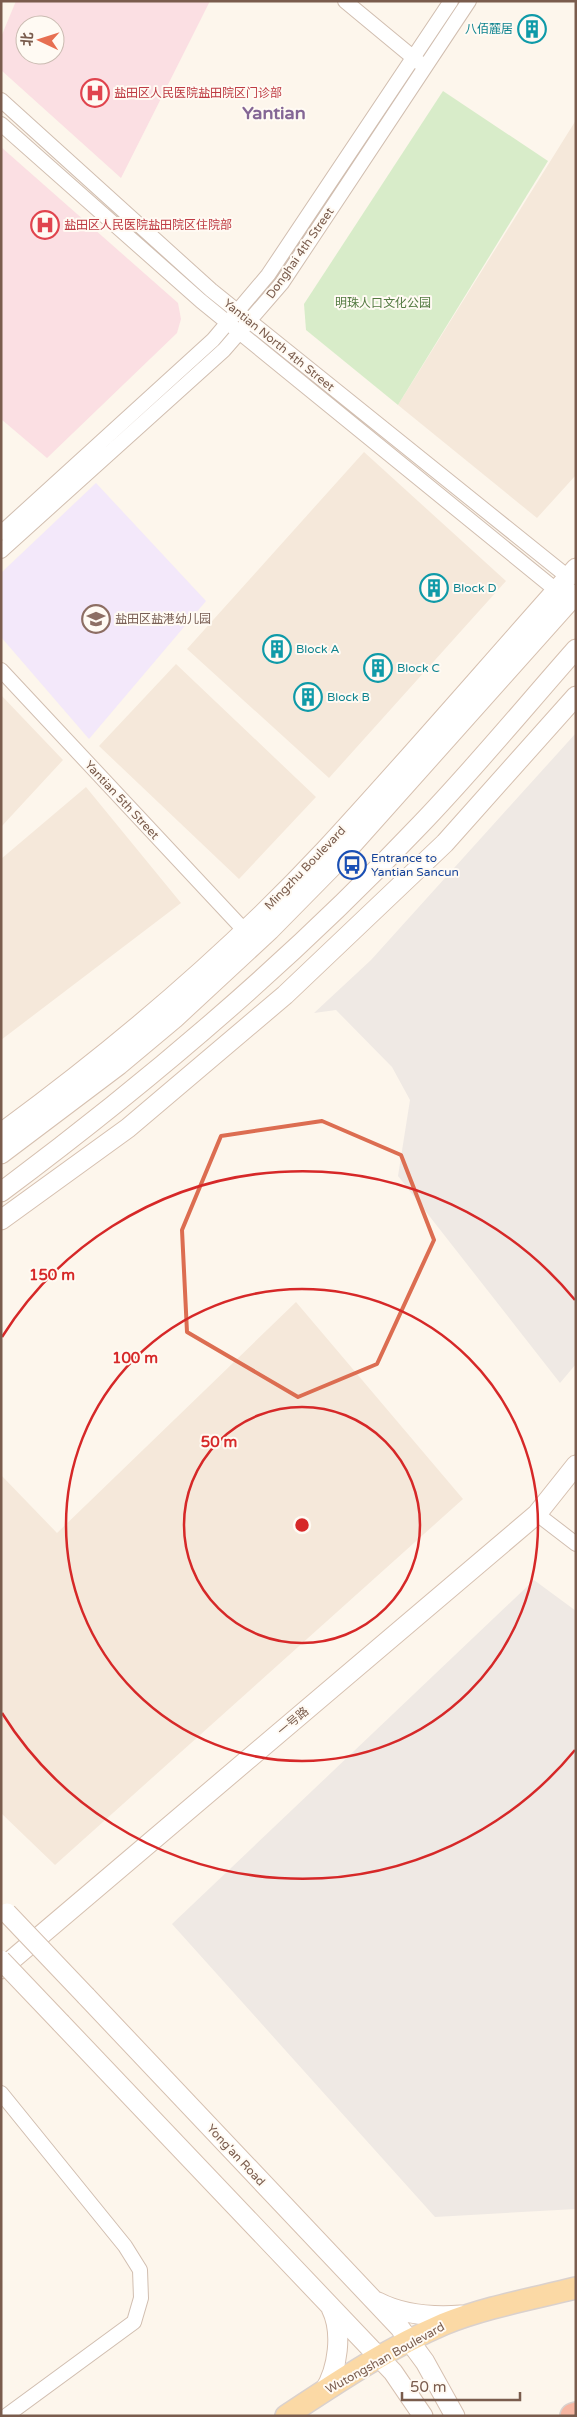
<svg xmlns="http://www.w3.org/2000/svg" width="577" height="2417" font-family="'Varela Round','Noto Sans SC',sans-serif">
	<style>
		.residential { fill: #f5e8da }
		.industrial { fill: #efe9e4 }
		.education { fill: #f3e8fa }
		.medical { fill: #fbdfe3; fill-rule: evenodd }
		.green { fill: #d8ecc9 }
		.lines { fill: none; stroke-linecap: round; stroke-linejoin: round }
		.street-casing { stroke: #d1beb0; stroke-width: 16 }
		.secondary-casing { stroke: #d6c0b0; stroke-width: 21 }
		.primary-casing { stroke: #dad1cd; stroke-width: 24 }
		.highway-casing { stroke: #dad1cd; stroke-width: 28 }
		.street { stroke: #fff; stroke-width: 14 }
		.secondary { stroke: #fff; stroke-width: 19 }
		.primary { stroke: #fbd9a5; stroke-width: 21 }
		.highway { stroke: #f7b7a3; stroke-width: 25 }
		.secondary-bridge-casing { stroke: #d6c0b0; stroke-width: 21; stroke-linecap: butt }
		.secondary-bridge { stroke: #fff; stroke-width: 19 }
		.marked { fill: none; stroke: #dc6d51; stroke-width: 4; stroke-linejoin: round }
		.ring { fill: none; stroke: #d62828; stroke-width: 2.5 }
		.labels { text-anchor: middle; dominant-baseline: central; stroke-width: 4; stroke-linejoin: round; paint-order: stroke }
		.culture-label { font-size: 12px; fill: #0d838f; stroke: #fffaf3; text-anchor: start }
		.health-label { font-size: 12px; fill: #be3a42; stroke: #fffaf3; text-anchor: start }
		.street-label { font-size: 12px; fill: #7a5c4d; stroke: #fffaf3 }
		.park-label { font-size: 12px; fill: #537a41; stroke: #fffaf3 }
		.education-label { font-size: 12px; fill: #785e54; stroke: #fffaf3; text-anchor: start }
		.transit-label { font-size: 12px; fill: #164399; stroke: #fffaf3; text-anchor: start }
		.district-label { font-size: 18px; font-weight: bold; fill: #846695; stroke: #fffaf3 }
		.centre { fill: #d62828; stroke: #fffaf3; stroke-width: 2.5 }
		.ring-label { font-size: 15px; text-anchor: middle; font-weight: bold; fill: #d62828; stroke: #fffaf3; stroke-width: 4; stroke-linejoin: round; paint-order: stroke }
	</style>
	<rect width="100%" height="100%" fill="#fdf6ec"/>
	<path class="residential" d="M576,120V475L537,518L398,405Z
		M364,452L506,581L329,778L187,649Z
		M176,664L316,797L239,879L99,746Z
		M1,695L63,760L1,827Z
		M86,787L181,903L1,1040V859Z
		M296,1302L463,1499L55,1865L1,1813V1475L57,1533Z"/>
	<path class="industrial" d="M576,733V1364L560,1383L398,1176L410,1100L392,1067L336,1010L314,1013L371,960Z
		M534,1580L576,1611V2209L435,2217L172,1924Z"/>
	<path class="education" d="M96,483L206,601L89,739L1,637V573Z"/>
	<path class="medical" d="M16,1H210L121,178L1,70V37ZM25,25H55V55H25Z
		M1,147L178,303L181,319L177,333L47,458L1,419Z"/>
	<path class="green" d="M443,91L548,161L398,405L306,330L304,304Z"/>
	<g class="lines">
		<defs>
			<path id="street" d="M345,1L421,64
				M1,100L211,290L568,577
				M1,124L201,301L556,590
				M1,533L213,340L268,275L451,1
				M1,551L224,350L282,283L469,1
				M1,670L244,930
				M537,1514L576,1544
				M1,2093L125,2246L140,2270L141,2298L134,2322L6,2416"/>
			<path id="secondary" d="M1,1133C117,1048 227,955 325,850C410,758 492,662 576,568
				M1,1154L119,1065L174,1019L270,930L336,863L576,594
				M1,1192C150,1081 292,960 420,825C474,769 524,708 576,649
				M1,1220L128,1128L285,995L445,843L576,696
				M1,1969L537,1514L576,1465
				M86,1996L400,2328L425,2362L455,2416
				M61,2023L393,2372L423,2416
				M378,2302C403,2315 433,2317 461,2315
				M324,2391C338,2369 343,2332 331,2308"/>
			<path id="primary" d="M286,2416C336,2383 388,2348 444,2324C486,2307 532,2299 576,2288"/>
			<path id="highway" d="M573,2416L576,2415"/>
		</defs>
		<use href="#street" class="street-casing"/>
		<use href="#secondary" class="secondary-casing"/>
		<use href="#primary" class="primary-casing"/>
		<use href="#highway" class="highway-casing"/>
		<use href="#street" class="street"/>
		<use href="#secondary" class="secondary"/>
		<use href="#primary" class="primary"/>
		<use href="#highway" class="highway"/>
		<defs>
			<path id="secondary-bridge" d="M7,1913L86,1996
				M1,1960L61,2023"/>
		</defs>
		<use href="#secondary-bridge" class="secondary-bridge-casing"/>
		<use href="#secondary-bridge" class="secondary-bridge"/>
	</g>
	<path class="marked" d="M322,1121L401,1155L434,1240L377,1364L298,1397L187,1332L182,1230L221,1136Z"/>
	<g class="ring">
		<circle cx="302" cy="1525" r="118"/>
		<circle cx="302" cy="1525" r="236"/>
		<path d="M575 1750A354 354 0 0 1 2 1713M2 1337A354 354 0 0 1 575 1300"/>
	</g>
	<defs>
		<symbol id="building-ring" viewBox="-11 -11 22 22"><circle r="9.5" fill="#fffaf3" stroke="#0f9aa8" stroke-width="1.5"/><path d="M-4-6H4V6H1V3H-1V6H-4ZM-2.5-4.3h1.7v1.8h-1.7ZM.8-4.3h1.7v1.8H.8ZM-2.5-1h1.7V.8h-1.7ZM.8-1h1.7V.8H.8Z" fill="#0f9aa8"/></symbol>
		<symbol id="hospital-ring" viewBox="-11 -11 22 22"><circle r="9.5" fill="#fffaf3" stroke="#e0444e" stroke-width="1.5"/><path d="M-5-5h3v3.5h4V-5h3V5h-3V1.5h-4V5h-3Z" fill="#e0444e"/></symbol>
		<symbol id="school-ring" viewBox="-11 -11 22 22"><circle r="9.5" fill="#fffaf3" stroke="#8d6e63" stroke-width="1.5"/><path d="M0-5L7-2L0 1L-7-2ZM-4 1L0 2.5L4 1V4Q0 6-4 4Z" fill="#8d6e63"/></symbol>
		<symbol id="bus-ring" viewBox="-11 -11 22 22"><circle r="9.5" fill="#fffaf3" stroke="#1a4fb4" stroke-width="1.5"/><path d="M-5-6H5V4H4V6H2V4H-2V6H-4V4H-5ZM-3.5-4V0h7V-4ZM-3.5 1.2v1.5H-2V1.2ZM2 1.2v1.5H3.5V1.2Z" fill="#1a4fb4"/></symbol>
	</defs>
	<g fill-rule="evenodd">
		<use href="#building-ring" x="516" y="13" width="32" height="32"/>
		<use href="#hospital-ring" x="79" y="77" width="32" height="32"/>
		<use href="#hospital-ring" x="29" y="209" width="32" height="32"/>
		<use href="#building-ring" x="418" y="572" width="32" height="32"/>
		<use href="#school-ring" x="80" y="603" width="32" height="32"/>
		<use href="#building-ring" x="261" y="633" width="32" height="32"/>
		<use href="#building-ring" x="362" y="652" width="32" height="32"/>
		<use href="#building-ring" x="292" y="681" width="32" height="32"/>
		<use href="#bus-ring" x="336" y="849" width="32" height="32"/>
	</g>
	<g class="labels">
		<g class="culture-label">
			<text x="513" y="29" text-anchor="end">八佰麓居</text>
			<text x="453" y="588">Block D</text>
			<text x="296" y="649">Block A</text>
			<text x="397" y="668">Block C</text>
			<text x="327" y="697">Block B</text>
		</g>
		<g class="health-label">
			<text x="114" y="93">盐田区人民医院盐田院区门诊部</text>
			<text x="64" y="225">盐田区人民医院盐田院区住院部</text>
		</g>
		<g class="street-label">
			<text transform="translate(300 253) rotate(-55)">Donghai 4th Street</text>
			<text transform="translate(279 345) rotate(39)">Yantian North 4th Street</text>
			<text transform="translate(122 800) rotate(47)">Yantian 5th Street</text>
			<text transform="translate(305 868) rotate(-46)">Mingzhu Boulevard</text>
			<text transform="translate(293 1721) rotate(-40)">一号路</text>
			<text transform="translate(236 2155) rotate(47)">Yong'an Road</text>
			<text transform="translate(385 2358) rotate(-29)">Wutongshan Boulevard</text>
		</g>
		<g class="park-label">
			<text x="383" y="303">明珠人口文化公园</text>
		</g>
		<g class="education-label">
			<text x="115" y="619">盐田区盐港幼儿园</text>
		</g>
		<g class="transit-label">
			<text x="371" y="858">Entrance to<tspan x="371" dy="14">Yantian Sancun</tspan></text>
		</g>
		<g class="district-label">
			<text x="274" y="113">Yantian</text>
		</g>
	</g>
	<circle cx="302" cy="1525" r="8" class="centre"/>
	<g class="ring-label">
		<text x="52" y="1280">150 m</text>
		<text x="135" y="1363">100 m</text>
		<text x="219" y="1447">50 m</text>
	</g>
	<rect width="577" height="2417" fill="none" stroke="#7a5c4d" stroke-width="5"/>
	<g transform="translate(40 40) rotate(274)"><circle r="24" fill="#fffaf3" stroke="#cabbb1"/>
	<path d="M0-4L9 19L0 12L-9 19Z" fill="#e76f51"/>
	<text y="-8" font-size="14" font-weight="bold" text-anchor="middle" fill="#7a5c4d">北</text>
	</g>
	<path d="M402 2392v8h118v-8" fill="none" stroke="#7a5c4d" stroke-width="2.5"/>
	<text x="410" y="2392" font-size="15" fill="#7a5c4d" stroke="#fffaf3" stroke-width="4" paint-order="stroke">50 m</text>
</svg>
